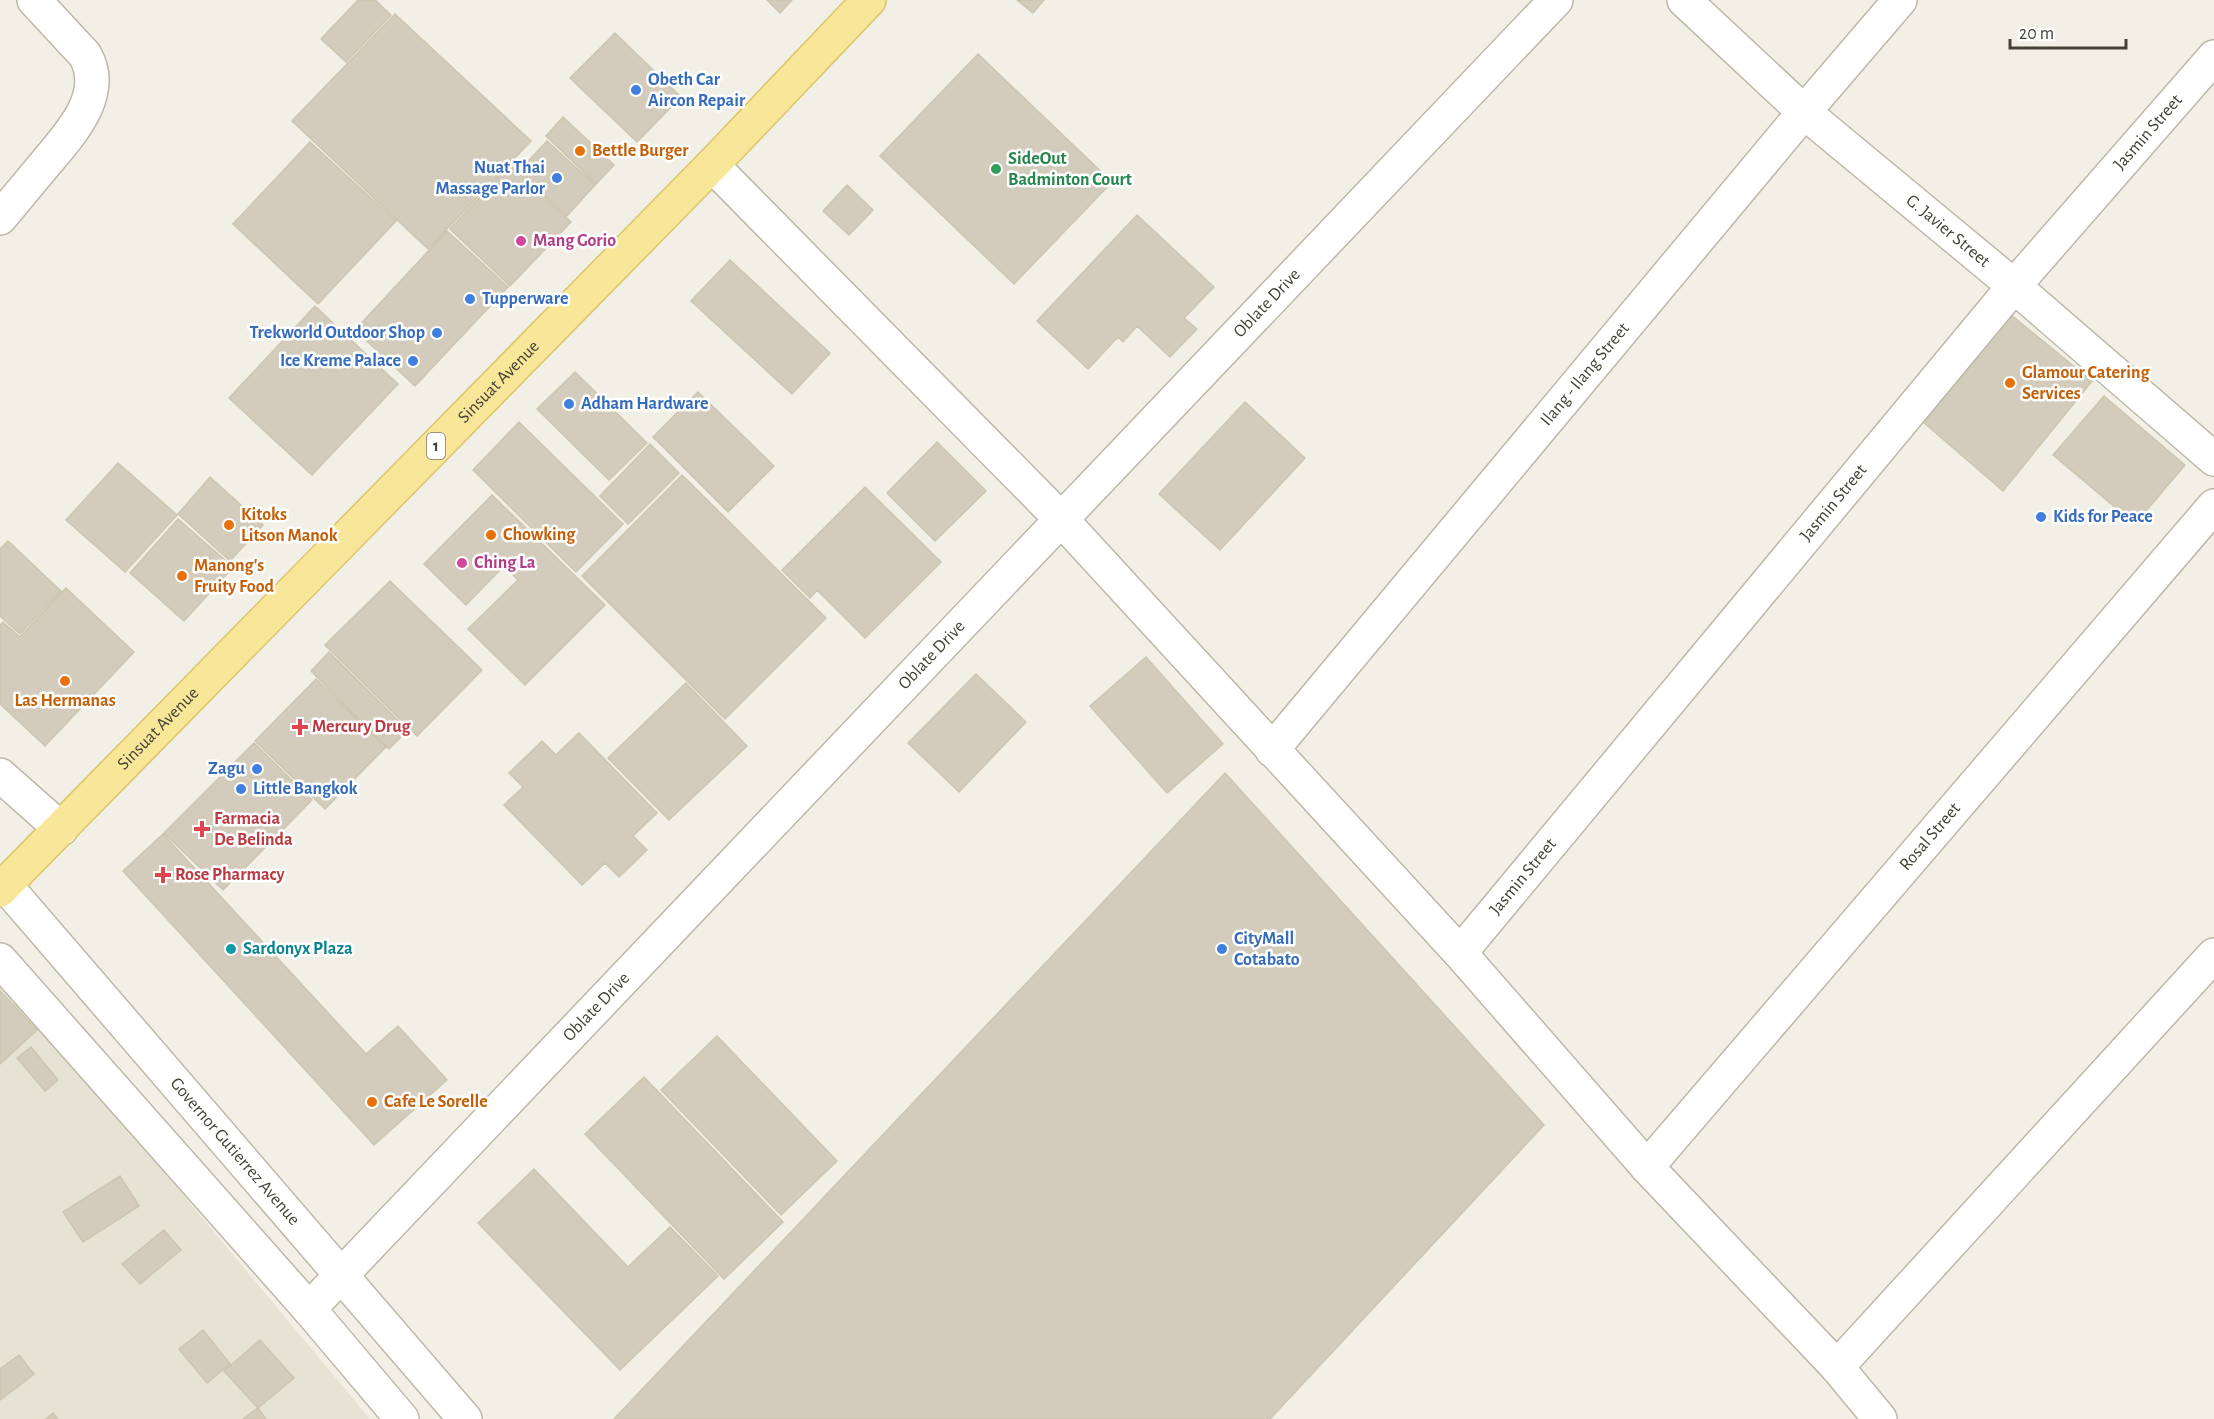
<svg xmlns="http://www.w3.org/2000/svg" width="2214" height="1419" font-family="'Alegreya Sans',sans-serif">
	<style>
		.residential { fill: #e6e2d4 }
		.building { fill: #d3ccbc; stroke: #cdc5b0; stroke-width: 1.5 }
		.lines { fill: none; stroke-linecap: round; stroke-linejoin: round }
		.minor-casing { stroke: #bdb8a9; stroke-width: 36 }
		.major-casing { stroke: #dcc56a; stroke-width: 36 }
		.minor { stroke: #fff; stroke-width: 33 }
		.major { stroke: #f8e699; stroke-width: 33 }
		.shop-dot { fill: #3f7fe0; stroke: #fff; stroke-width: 2 }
		.food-dot { fill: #e8710a; stroke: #fff; stroke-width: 2 }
		.leisure-dot { fill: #2e9e5b; stroke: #fff; stroke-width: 2 }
		.hotel-dot { fill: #d1479c; stroke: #fff; stroke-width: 2 }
		.health-dot { fill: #e0444e; stroke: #fff; stroke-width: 2 }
		.culture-dot { fill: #0f9aa8; stroke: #fff; stroke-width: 2 }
		.labels { text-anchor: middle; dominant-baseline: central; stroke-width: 5; stroke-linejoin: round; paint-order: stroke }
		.shield { fill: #fff; stroke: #7c7972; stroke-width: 1.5 }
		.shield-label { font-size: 16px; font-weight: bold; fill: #444036 }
		.shop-label { font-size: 18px; font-weight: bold; fill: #366cbe; stroke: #fff; text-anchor: start }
		.street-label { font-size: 18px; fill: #444036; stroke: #fff }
		.food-label { font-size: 18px; font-weight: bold; fill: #c56008; stroke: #fff; text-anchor: start }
		.leisure-label { font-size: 18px; font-weight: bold; fill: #27864d; stroke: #fff; text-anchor: start }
		.hotel-label { font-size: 18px; font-weight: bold; fill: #b23c85; stroke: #fff; text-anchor: start }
		.health-label { font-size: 18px; font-weight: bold; fill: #be3a42; stroke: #fff; text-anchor: start }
		.culture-label { font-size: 18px; font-weight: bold; fill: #0d838f; stroke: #fff; text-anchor: start }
	</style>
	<rect width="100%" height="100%" fill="#f2f0e6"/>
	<path class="residential" d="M0,980L80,1071L370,1419H0Z"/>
	<path class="building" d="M358,0H375L391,15L346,62L321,39Z
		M767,0H792L780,13Z
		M1017,0H1044L1033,13Z
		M395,14L531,141L428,249L292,121Z
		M615,33L681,97L637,142L570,78Z
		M978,54L1112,182L1014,284L880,156Z
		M563,117L614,165L596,184L546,136Z
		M547,141L595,185L567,216L519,171Z
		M310,142L396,221L318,304L233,224Z
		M510,165L571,222L510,286L450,229Z
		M847,185L873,210L849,235L823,211Z
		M1137,215L1214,287L1184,318L1197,329L1170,357L1137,326L1123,342L1118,337L1088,369L1037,321Z
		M447,231L508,287L415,386L355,330Z
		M730,260L830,353L792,394L691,301Z
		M315,306L398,384L312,475L229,398Z
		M2010,314L2092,381L2003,491L1923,422Z
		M575,372L647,443L609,480L537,409Z
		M698,392L774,466L728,512L653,437Z
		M2104,396L2185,465L2135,524L2053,455Z
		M1245,402L1305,458L1220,550L1159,494Z
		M519,422L623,524L576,572L473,470Z
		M937,442L986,491L935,541L887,493Z
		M650,444L679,473L628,524L600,496Z
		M118,463L177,515L125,572L66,520Z
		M682,475L826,618L725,719L582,576Z
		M210,477L263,525L230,561L178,514Z
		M865,487L941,562L865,638L817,590L810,598L782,570Z
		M492,495L605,605L525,685L468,629L518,580L504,566L466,605L424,564Z
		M178,519L233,567L184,621L130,573Z
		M8,541L61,591L20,634L0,616V549Z
		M390,581L482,670L417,736L325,645Z
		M66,588L134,652L45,746L0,704V625L3,622L20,637Z
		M329,652L408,730L389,749L311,671Z
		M1146,657L1223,744L1167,793L1090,706Z
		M976,674L1026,722L959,792L908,743Z
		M316,679L386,747L325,809L255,741Z
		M686,683L747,746L669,820L608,758Z
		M579,733L657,813L633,836L647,850L619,877L605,863L582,885L504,805L523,787L509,773L542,741L556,755Z
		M254,743L312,800L223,890L164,833Z
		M1225,773L1544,1125L1270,1419H614Z
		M163,834L366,1054L398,1026L447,1080L374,1145L123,871Z
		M0,991L37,1030L0,1064Z
		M717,1036L837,1161L781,1215L661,1090Z
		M31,1047L58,1080L45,1091L17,1058Z
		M644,1077L783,1222L724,1279L585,1134Z
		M534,1169L628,1267L670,1227L718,1276L620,1370L478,1223Z
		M120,1176L139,1206L83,1242L63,1212Z
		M164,1230L181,1250L140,1284L122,1264Z
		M203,1330L230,1364L207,1383L179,1349Z
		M260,1340L294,1378L258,1408L224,1371Z
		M19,1355L34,1374L0,1400V1369Z
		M258,1408L266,1419H243Z
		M53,1413L58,1419H46Z"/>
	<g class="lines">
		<defs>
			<g id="minor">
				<path id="s1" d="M1684,0L1804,112L2014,286L2214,459"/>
				<path d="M712,165L1061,519L1460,953L1647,1167L1837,1367L1880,1419"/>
				<path d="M0,218C15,200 30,182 45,164C69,135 108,95 85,55L34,0"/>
				<path id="s2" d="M1272,750L1804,112L1900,0"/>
				<path d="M0,775L61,829"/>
				<path id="s3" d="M5,885L465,1419"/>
				<path id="s4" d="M1460,953L2014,286L2214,57"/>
				<path d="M0,960L309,1309L402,1419"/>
				<path id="s5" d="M1647,1167L2214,506"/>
				<path id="s6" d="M309,1309L1556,0"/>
				<path d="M1837,1367L2214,955"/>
			</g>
			<g id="major">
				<path id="s7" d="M0,890L712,165L869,0"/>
			</g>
		</defs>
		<use href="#minor" class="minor-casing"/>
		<use href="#major" class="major-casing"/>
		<use href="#minor" class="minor"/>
		<use href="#major" class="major"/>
	</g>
	<g class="shop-dot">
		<circle cx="636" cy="90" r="6"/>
		<circle cx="557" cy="178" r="6"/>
		<circle cx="470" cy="299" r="6"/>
		<circle cx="437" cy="333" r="6"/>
		<circle cx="413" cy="361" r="6"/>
		<circle cx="569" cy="404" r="6"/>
		<circle cx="2041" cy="517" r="6"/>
		<circle cx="257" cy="769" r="6"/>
		<circle cx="241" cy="789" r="6"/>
		<circle cx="1222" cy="949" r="6"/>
	</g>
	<g class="food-dot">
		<circle cx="580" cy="151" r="6"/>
		<circle cx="2010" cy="383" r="6"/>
		<circle cx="229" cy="525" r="6"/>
		<circle cx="491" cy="535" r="6"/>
		<circle cx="182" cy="576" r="6"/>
		<circle cx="65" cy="681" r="6"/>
		<circle cx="372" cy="1102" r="6"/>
	</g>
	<circle class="leisure-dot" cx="996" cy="169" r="6"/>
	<g class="hotel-dot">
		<circle cx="521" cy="241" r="6"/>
		<circle cx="462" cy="563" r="6"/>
	</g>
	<g class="health-dot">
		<path d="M297 718h6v6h6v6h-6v6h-6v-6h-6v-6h6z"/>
		<path d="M199 820h6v6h6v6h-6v6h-6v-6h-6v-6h6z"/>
		<path d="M160 866h6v6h6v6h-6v6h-6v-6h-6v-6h6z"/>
	</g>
	<circle class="culture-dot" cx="231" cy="949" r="6"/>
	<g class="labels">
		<rect class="shield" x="427" y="433" width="18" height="26" rx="4.5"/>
		<g class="shield-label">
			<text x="436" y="446">1</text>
		</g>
		<g class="shop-label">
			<text x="648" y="80">Obeth Car<tspan x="648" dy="21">Aircon Repair</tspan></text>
			<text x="545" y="168" text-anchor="end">Nuat Thai<tspan x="545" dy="21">Massage Parlor</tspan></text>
			<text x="482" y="299">Tupperware</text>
			<text x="425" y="333" text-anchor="end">Trekworld Outdoor Shop</text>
			<text x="401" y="361" text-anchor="end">Ice Kreme Palace</text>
			<text x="581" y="404">Adham Hardware</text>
			<text x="2053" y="517">Kids for Peace</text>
			<text x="245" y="769" text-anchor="end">Zagu</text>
			<text x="253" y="789">Little Bangkok</text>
			<text x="1234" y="939">CityMall<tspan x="1234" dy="21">Cotabato</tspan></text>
		</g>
		<g class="street-label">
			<text stroke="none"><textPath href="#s4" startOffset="1071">Jasmin Street</textPath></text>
			<text stroke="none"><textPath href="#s1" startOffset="351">G. Javier Street</textPath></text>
			<text stroke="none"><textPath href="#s6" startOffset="1389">Oblate Drive</textPath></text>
			<text stroke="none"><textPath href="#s2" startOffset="489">Ilang - Ilang Street</textPath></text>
			<text stroke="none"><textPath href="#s7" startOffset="712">Sinsuat Avenue</textPath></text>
			<text stroke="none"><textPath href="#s4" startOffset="585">Jasmin Street</textPath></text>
			<text stroke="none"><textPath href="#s6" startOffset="903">Oblate Drive</textPath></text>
			<text stroke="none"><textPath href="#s7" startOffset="226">Sinsuat Avenue</textPath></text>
			<text stroke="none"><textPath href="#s5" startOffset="435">Rosal Street</textPath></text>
			<text stroke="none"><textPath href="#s4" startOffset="99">Jasmin Street</textPath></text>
			<text stroke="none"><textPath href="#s6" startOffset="417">Oblate Drive</textPath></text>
			<text stroke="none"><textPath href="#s3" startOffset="352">Governor Gutierrez Avenue</textPath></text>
		</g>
		<g class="food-label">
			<text x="592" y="151">Bettle Burger</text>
			<text x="2022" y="373">Glamour Catering<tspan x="2022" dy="21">Services</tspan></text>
			<text x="241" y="515">Kitoks<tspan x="241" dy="21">Litson Manok</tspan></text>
			<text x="503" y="535">Chowking</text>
			<text x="194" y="566">Manong's<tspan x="194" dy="21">Fruity Food</tspan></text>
			<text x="65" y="701" text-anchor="middle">Las Hermanas</text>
			<text x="384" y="1102">Cafe Le Sorelle</text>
		</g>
		<g class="leisure-label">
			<text x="1008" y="159">SideOut<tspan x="1008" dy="21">Badminton Court</tspan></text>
		</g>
		<g class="hotel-label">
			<text x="533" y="241">Mang Gorio</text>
			<text x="474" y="563">Ching La</text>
		</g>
		<g class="health-label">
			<text x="312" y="727">Mercury Drug</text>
			<text x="214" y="819">Farmacia<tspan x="214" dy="21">De Belinda</tspan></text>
			<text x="175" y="875">Rose Pharmacy</text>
		</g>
		<g class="culture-label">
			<text x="243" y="949">Sardonyx Plaza</text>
		</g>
	</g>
	<path d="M2010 39v9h116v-9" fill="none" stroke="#444036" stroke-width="3"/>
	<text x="2019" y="39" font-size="18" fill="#444036" stroke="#ffffff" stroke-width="4.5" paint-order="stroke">20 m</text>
</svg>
